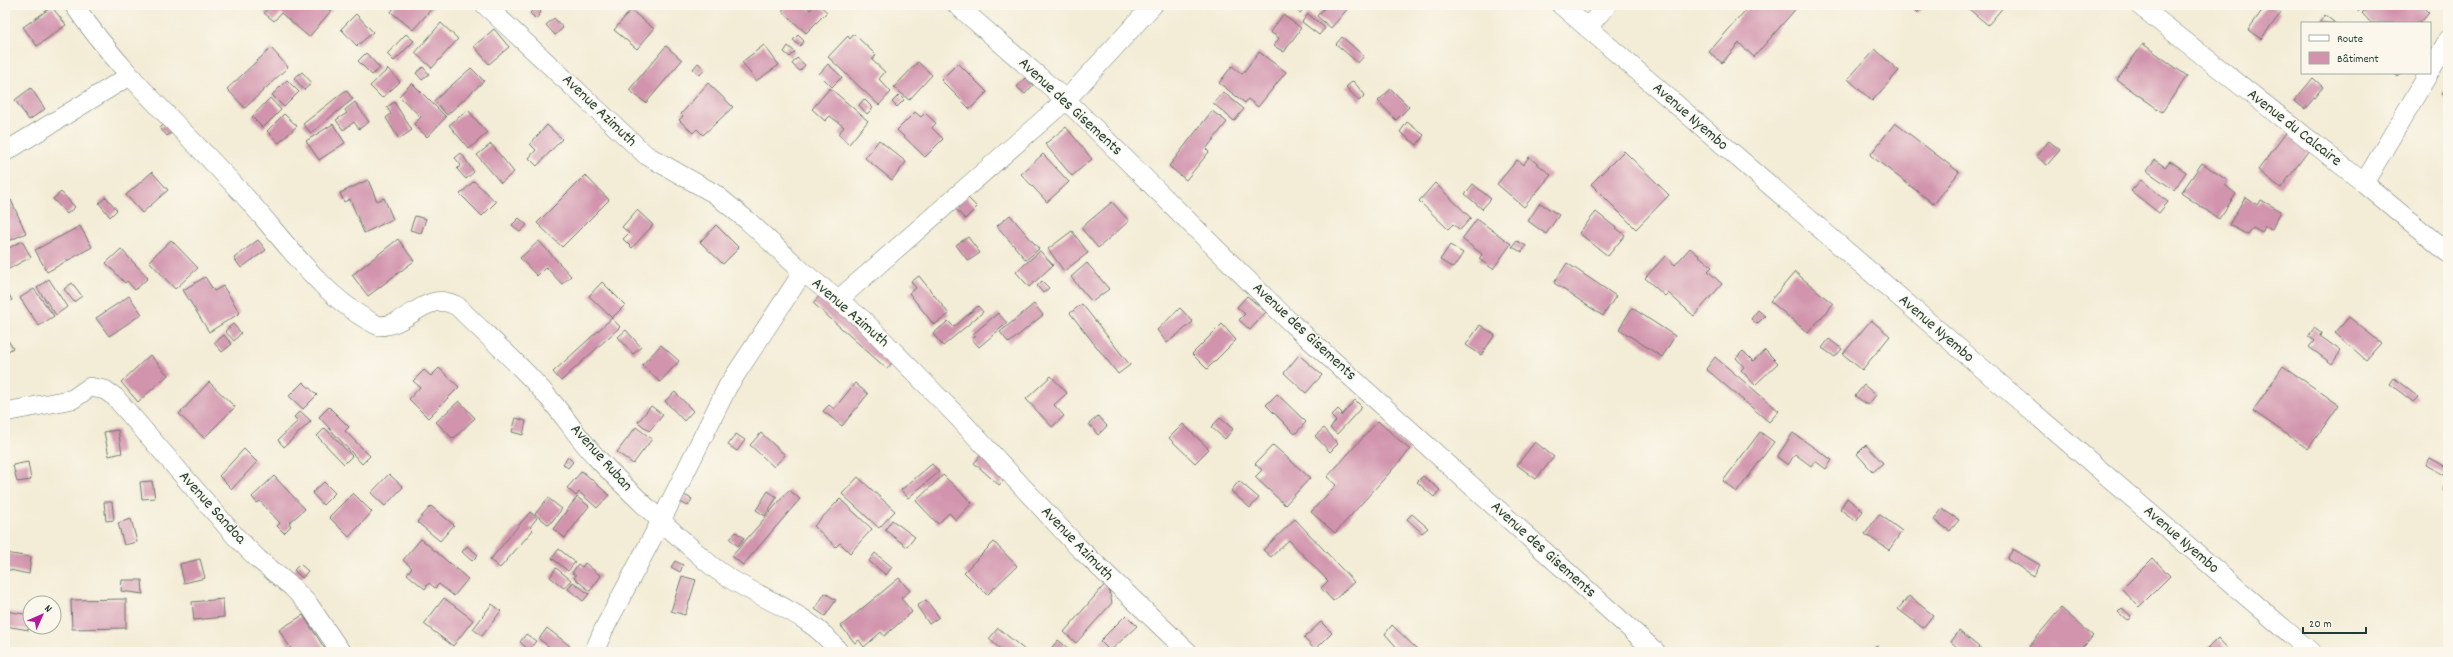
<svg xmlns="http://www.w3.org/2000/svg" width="2453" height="657" font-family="Dekko,sans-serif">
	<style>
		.building { fill: #d294ad }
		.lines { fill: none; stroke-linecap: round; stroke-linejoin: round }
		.minor-casing { stroke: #697a6d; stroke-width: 20 }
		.minor { stroke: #fff; stroke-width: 19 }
		.labels { text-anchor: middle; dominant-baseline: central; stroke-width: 3; stroke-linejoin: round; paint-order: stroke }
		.street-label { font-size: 16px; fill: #1f3d34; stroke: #fbf7ec }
	</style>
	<rect width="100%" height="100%" fill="#fbf7ec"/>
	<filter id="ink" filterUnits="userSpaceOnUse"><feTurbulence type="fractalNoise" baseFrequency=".025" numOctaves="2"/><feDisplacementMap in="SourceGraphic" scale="8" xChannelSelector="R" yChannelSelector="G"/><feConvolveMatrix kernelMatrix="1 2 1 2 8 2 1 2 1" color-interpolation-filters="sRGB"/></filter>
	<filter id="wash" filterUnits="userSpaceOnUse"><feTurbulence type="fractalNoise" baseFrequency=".012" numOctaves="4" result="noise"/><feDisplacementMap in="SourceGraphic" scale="16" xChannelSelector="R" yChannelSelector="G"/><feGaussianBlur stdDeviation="0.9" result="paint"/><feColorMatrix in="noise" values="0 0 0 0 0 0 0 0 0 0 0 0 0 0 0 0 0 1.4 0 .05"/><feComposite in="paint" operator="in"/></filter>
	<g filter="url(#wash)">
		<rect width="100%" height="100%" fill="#f3ecd6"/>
		<g id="blocks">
			<path class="building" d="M270,5H334L335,6L309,37L281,13L274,21L264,13Z
				M396,5H435L413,30L391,12Z
				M787,5H805L810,10L815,5H819L827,12L806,33L782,11Z
				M1290,5H1307L1300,13Z
				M1327,5H1351L1331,28L1317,16Z
				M1750,5H1799L1754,57L1739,43L1722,63L1709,52Z
				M1909,5H1922L1923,7L1917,13Z
				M1964,5H2005L1988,25Z
				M2266,5H2270L2281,13L2261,39L2248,30Z
				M2354,5H2365L2359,11Z
				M2370,5H2421L2429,13L2420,23H2371L2362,13Z
				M52,7L66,25L37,46L23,27Z
				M536,7L541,12L536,19L530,13Z
				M631,10L654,29L637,49L614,30Z
				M356,14L373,32L357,46L341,29Z
				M1308,14L1325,28L1319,35L1302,22Z
				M1283,15L1301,28L1284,52L1274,46L1279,38L1270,32Z
				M2325,15L2335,23H2319Z
				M554,18L563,28L555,35L546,25Z
				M441,23L458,39L432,68L415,53Z
				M494,29L509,47L489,64L474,46Z
				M406,34L414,41L394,61L387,54Z
				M854,34L876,55L872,60L885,72L879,79L891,92L879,105L828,57L848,36L850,39Z
				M798,35L804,41L800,46L793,40Z
				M1342,37L1364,56L1358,63L1336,44Z
				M2143,44L2187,76L2162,112L2117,80Z
				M764,45L779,65L756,81L742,62Z
				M666,46L682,60L646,103L629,90Z
				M788,46L795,52L790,57L784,52Z
				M271,48L288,67L245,108L227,89Z
				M1875,49L1899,71L1872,101L1848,79Z
				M1259,52L1286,72L1258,107L1248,99L1245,103L1219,83L1232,66L1242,74Z
				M366,53L380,68L372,75L358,61Z
				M797,58L805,65L800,71L792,64Z
				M918,62L932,75L909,100L894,87Z
				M698,63L705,69L700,75L693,69Z
				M958,63L987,92L970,109L941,80Z
				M828,64L842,77L832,87L819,74Z
				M423,67L429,74L422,80L416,73Z
				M471,68L484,81L447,115L434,101Z
				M388,69L400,82L382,98L370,86Z
				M302,72L312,83L304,90L294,78Z
				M2394,73H2402L2398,77Z
				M1025,78L1033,85L1025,94L1017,87Z
				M2313,78L2323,87L2305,109L2294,101Z
				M287,80L299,92L284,107L272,95Z
				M1353,81L1365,95L1359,101L1346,87Z
				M412,83L446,117L427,137L414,124L421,117L399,96Z
				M708,83L733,107L703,135L697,129L693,133L679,120L683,116L681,114Z
				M31,88L45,109L29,120L15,100Z
				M830,88L868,121L849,144L838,134L844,127L830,116L825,121L812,109Z
				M2448,88V100L2442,94Z
				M1391,89L1409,107L1396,120L1378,101Z
				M346,90L353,99L311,133L303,124Z
				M1223,92L1244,109L1234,121L1213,103Z
				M899,95L904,100L897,107L892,102Z
				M270,98L281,110L263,128L252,117Z
				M864,99L873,108L867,114L859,105Z
				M355,102L369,122L359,129L354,122L343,130L336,120L347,113L345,110Z
				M394,102L412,130L399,139L386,118L391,114L387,107Z
				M468,110L487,133L469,149L449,125Z
				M1212,111L1227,122L1206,149L1209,152L1186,180L1169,166Z
				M915,112L921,117L925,113L936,123L932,128L943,139L925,157L897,130Z
				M284,114L297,126L279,143L267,131Z
				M169,120L177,128L167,136L160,128Z
				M1407,122L1424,135L1417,145L1400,132Z
				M1895,123L1959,172L1934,204L1870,155Z
				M333,124L345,143L319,160L306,141Z
				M547,125L562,139L537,166L529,158L536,150L530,144Z
				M1066,127L1092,159L1072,176L1045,144Z
				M2286,133L2309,150L2281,188L2258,170Z
				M879,140L906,162L892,180L865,158Z
				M2049,141L2060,150L2047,165L2036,156Z
				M491,144L514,172L501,183L477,155Z
				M1624,151L1669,195L1636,229L1591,184Z
				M461,153L474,172L466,179L457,169L461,165L455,158Z
				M1043,154L1069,182L1047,202L1021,174Z
				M1529,157L1551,175L1524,207L1497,184L1517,160L1523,165Z
				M2155,160L2165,167L2170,161L2186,172L2174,190L2147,171Z
				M2202,163L2228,181L2225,185L2236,194L2219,219L2181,193Z
				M152,172L168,190L142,213L126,195Z
				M585,175L609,200L562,247L537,223Z
				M368,180L377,201L384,198L393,219L364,233L350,199L344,202L340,193Z
				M2141,180L2168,202L2159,213L2131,191Z
				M474,181L496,202L482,216L460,194Z
				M1435,183L1471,218L1460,230L1453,224L1448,229L1419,201Z
				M1473,184L1491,199L1482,209L1465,194Z
				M61,192L75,207L67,214L53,199Z
				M966,196L977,207L965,219L954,207Z
				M106,197L117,210L110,217L99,203Z
				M2245,197L2258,205L2261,200L2281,211L2272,229L2265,226L2262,233L2253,228L2248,235L2229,225Z
				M11,200L26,233L5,243V202Z
				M1112,202L1129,221L1098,248L1081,228Z
				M1540,203L1559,215L1546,234L1528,221Z
				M637,210L653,225L632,248L623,239L629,233L622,227Z
				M1596,212L1625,235L1608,256L1579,233Z
				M1010,215L1039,249L1026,260L997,226Z
				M415,216L426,219L421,233L410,230Z
				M519,218L527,225L520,232L512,225Z
				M1477,219L1511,244L1493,269L1479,259L1482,254L1462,239Z
				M716,225L739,248L723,264L700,242Z
				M80,226L92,247L47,272L35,250Z
				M1072,231L1088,253L1064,271L1048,249Z
				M968,237L980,253L968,261L956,245Z
				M398,239L414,261L368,296L352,275Z
				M171,240L198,268L175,289L149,261Z
				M258,240L266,250L241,268L234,258Z
				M22,241L31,257L5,271V250Z
				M539,241L571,276L562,284L546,267L537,276L520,258Z
				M1517,241L1526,246L1522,252L1512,247Z
				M1450,245L1463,253L1453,268L1440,260Z
				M1690,248L1712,267L1708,271L1722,284L1694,316L1668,293L1665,296L1645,278L1665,256L1675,265Z
				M121,249L148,278L135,290L127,281L125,283L106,263Z
				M1040,251L1053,265L1029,287L1016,272Z
				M1087,263L1109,289L1092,302L1071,277Z
				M1567,263L1616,296L1603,316L1554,283Z
				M1795,272L1833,304L1808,333L1770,301Z
				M919,276L949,314L934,325L909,293L916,288L911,282Z
				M205,277L214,291L223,286L240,313L209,332L183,290Z
				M49,279L67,307L56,315L37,288Z
				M1042,281L1049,288L1043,293L1037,286Z
				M602,282L625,305L612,318L589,296Z
				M72,283L82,296L74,302L64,289Z
				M34,289L54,316L39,326L20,298Z
				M8,293L12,300L6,305L5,295Z
				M822,293L896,358L887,369L813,303Z
				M129,296L142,314L109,336L96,318Z
				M1247,296L1266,312L1250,330L1239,320L1245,314L1237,307Z
				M1034,304L1043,315L1009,343L1000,332Z
				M1082,304L1130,365L1118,374L1070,313Z
				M978,306L983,312L943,346L933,334L948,321L954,327Z
				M1180,308L1193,322L1167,343L1157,330Z
				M1632,308L1675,336L1662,357L1619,329Z
				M1758,310L1765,316L1757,324L1751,319Z
				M998,313L1007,323L979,347L972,339L976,336L973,334Z
				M2349,317L2381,343L2366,360L2335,333Z
				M612,318L620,327L561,381L553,372Z
				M1871,320L1890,336L1862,370L1843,354Z
				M233,324L241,333L234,341L225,331Z
				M1222,324L1236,340L1207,369L1192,354Z
				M1480,325L1495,335L1481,355L1466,345Z
				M2314,328L2321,333L2320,336L2341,351L2332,364L2309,347L2314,341L2308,337Z
				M626,330L641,347L633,354L618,337Z
				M224,335L232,344L222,352L214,343Z
				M5,336L13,348L5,353Z
				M1829,339L1842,349L1835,357L1822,348Z
				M661,345L679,361L660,382L642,365Z
				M1765,350L1778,363L1755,385L1741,370L1744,367L1736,358L1743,351L1753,361Z
				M150,355L168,375L138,402L121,382Z
				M1299,355L1322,375L1306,393L1284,373Z
				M1715,357L1779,411L1769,422L1706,369Z
				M2283,366L2339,405L2308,449L2253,411Z
				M439,368L459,387L428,418L409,399L420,387L413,381L424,370L431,376Z
				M1051,376L1067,393L1054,405L1064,416L1052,427L1026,399Z
				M2394,378L2418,397L2413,402L2390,384Z
				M209,382L235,407L204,438L179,414Z
				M303,382L317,395L303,409L289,396Z
				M855,383L868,394L842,426L823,411L829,405L834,409Z
				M1864,385L1876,395L1868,405L1855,396Z
				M675,392L693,411L684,421L665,401Z
				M1277,394L1306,422L1295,434L1266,405Z
				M1355,400L1362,407L1337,434L1330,428L1336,421L1331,416L1338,409L1342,413L1341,416Z
				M459,401L475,418L453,439L436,422Z
				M651,406L663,415L649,431L638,422Z
				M329,407L349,427L345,431L370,456L362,464L319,417Z
				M300,411L311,421L284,447L278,440L298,421L294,417Z
				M1098,416L1107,426L1098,435L1089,424Z
				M516,418L526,421L523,435L512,432Z
				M1220,418L1233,429L1225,439L1211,427Z
				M1378,421L1410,450L1335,533L1311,512L1336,485L1327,477Z
				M1183,424L1209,449L1195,463L1169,438Z
				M636,427L652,439L633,464L617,452Z
				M325,428L352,456L344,464L317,436Z
				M1324,428L1338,444L1330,452L1315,436Z
				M118,430L122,453L109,456L104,432Z
				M1760,432L1774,442L1737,492L1723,481Z
				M761,433L785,455L774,467L750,445Z
				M1793,433L1832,460L1826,469L1815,461L1811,466L1795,454L1788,465L1777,457Z
				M736,434L745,440L737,451L728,445Z
				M1535,442L1554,457L1536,479L1517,465Z
				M1273,445L1310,478L1285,505L1255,477L1262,470L1255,464Z
				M1866,445L1883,463L1873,472L1857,454Z
				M244,449L257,462L232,489L219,476Z
				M983,453L1008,476L999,485L974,463Z
				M568,457L573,462L568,468L563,464Z
				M2430,458L2448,468L2446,476L2426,465Z
				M28,462L31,480L17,482L13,465Z
				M932,464L939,472L908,498L901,490Z
				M582,471L609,495L597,508L579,492L576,496L567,488Z
				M389,474L403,487L385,506L371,493Z
				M943,475L972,503L956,520L949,513L938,524L916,501Z
				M274,476L305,509L289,523L291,526L284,533L277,526L280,523L260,501L257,503L252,497Z
				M1423,476L1440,490L1434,497L1417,482Z
				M858,477L895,511L879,528L842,494Z
				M152,481L155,498L142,499L140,482Z
				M1239,481L1259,498L1250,508L1231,491Z
				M2448,481V494L2443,491Z
				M324,482L335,493L323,505L312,493Z
				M789,490L800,499L743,565L732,556Z
				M768,491L777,497L765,516L756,510Z
				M353,493L372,512L349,537L329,517Z
				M684,495L692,499L688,506L680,502Z
				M577,497L589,506L565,538L553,529Z
				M548,498L562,509L549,525L535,514Z
				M1847,498L1863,511L1856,521L1840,509Z
				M840,499L872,529L850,553L840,543L836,547L814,526Z
				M104,502H112L114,520L106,521Z
				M431,506L454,525L440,541L417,522Z
				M1942,509L1959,520L1950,531L1934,520Z
				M530,512L537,518L530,527L533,530L500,568L490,560Z
				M1412,514L1428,528L1422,533L1407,519Z
				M1879,514L1902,531L1889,550L1865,534Z
				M131,519L137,542L124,545L118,523Z
				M1295,519L1354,582L1333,601L1321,588L1328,581L1289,540L1271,557L1263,550Z
				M892,520L915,537L907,547L885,530Z
				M736,532L744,538L738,546L730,539Z
				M421,539L468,579L454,596L439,584L435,588L429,583L425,589L407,574L412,568L403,560Z
				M994,542L1017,566L987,595L964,572Z
				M467,546L478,555L472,561L462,552Z
				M559,549L575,562L568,571L552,558Z
				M2013,549L2040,565L2034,576L2007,559Z
				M5,553L31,557L29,574L5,569Z
				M875,553L892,567L886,575L869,561Z
				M2153,558L2170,576L2139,607L2122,589Z
				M200,559L205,578L184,583L180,564Z
				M675,561L683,565L680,572L671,567Z
				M585,563L601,576L590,591L574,578L576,575L572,573L578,564L582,567Z
				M300,564L308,571L302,578L294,570Z
				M556,568L571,580L564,588L550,577Z
				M682,576L696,580L685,615L671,611Z
				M899,578L910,591L901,598L912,612L884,636L881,632L864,647L859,640L855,643L841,626Z
				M122,580H142L143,594L121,591Z
				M573,582L589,594L583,601L568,589Z
				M1107,582L1112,603L1076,643L1064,632Z
				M825,593L836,600L825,616L815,609Z
				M1909,596L1933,615L1923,628L1898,609Z
				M444,598L473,620L453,646L424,624Z
				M126,599V628L72,629L71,600Z
				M223,599L224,617L194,620L192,602Z
				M926,600L939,617L929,624L917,606Z
				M492,604L501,611L482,636L473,629Z
				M2061,608L2093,636L2079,652H2035L2029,646Z
				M2122,608L2131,616L2127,620L2118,612Z
				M5,611L30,615L29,630L5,626Z
				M303,615L327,652H293L279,630Z
				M1126,615L1137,626L1110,651L1100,641Z
				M1321,622L1332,633L1315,650L1304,638Z
				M1392,625L1417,649L1414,652H1401L1385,634Z
				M547,628L570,646L566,652H556L539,639Z
				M998,628L1026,651L1025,652H1004L989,639Z
				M1959,631L1984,651L1983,652H1963L1951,642Z
				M526,634L536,641L529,650L520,642Z
				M2218,638L2231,652H2204Z
				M1058,640L1069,649L1067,652H1048Z
				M1876,645L1885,652H1870Z"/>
		</g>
	</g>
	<g filter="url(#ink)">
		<use href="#blocks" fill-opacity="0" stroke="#697a6d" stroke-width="1"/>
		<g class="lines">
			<defs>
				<path id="minor" d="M74,5C121,74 183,129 239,190C281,235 323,300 379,326C410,326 425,289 457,306C487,336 520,364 547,396C564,415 578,438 596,457C631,494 668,528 706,561C746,597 807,607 839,652
					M485,5L646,155L715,194L748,221L803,272L862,319L955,414L1078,547L1188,652
					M957,5L1066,100L1290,322L1656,652
					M1561,5L2311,652
					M2139,5L2364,183L2448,253
					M1587,28L1607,5
					M2430,71L2448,40
					M5,152L129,76
					M2364,183L2429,73
					M839,299L1066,100L1153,5
					M5,412L73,399L90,387L105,390L115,397L236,537L258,559L292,587L309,605L341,652
					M594,652L604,629L661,521L728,386L803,272"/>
			</defs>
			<use href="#minor" class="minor-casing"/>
			<use href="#minor" class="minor"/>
		</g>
	</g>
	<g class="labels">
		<g class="street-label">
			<text transform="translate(1070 107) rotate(43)">Avenue des Gisements</text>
			<text transform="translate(599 111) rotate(44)">Avenue Azimuth</text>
			<text transform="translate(1690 117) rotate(41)">Avenue Nyembo</text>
			<text transform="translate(2294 128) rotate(38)">Avenue du Calcaire</text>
			<text transform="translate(850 313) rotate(41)">Avenue Azimuth</text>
			<text transform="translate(1936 329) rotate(41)">Avenue Nyembo</text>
			<text transform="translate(1304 332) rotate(43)">Avenue des Gisements</text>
			<text transform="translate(601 458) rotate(48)">Avenue Ruban</text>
			<text transform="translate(212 508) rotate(48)">Avenue Sandoa</text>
			<text transform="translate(2181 540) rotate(41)">Avenue Nyembo</text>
			<text transform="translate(1077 544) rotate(46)">Avenue Azimuth</text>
			<text transform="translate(1543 550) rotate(42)">Avenue des Gisements</text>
		</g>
	</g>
	<rect width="2453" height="657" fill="none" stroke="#fbf7ec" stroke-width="20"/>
	<rect x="2301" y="22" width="130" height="52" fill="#fbf7ec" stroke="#a3ada2"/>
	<rect x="2309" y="35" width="20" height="6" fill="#ffffff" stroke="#a3ada2"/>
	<text x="2337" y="42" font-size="12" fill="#1f3d34">Route</text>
	<rect x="2309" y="52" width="20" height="12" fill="#d294ad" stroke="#a3ada2"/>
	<text x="2337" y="62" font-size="12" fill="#1f3d34">Bâtiment</text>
	<g transform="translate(42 615) rotate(45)"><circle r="19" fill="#fbf7ec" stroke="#a3ada2"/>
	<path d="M0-3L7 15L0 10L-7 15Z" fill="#b5179e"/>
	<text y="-6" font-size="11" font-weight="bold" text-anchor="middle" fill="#1f3d34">N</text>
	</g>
	<path d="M2303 627v6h63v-6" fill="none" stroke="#1f3d34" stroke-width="2"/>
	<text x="2309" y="627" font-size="12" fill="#1f3d34" stroke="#fbf7ec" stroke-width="3" paint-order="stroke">20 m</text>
</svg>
